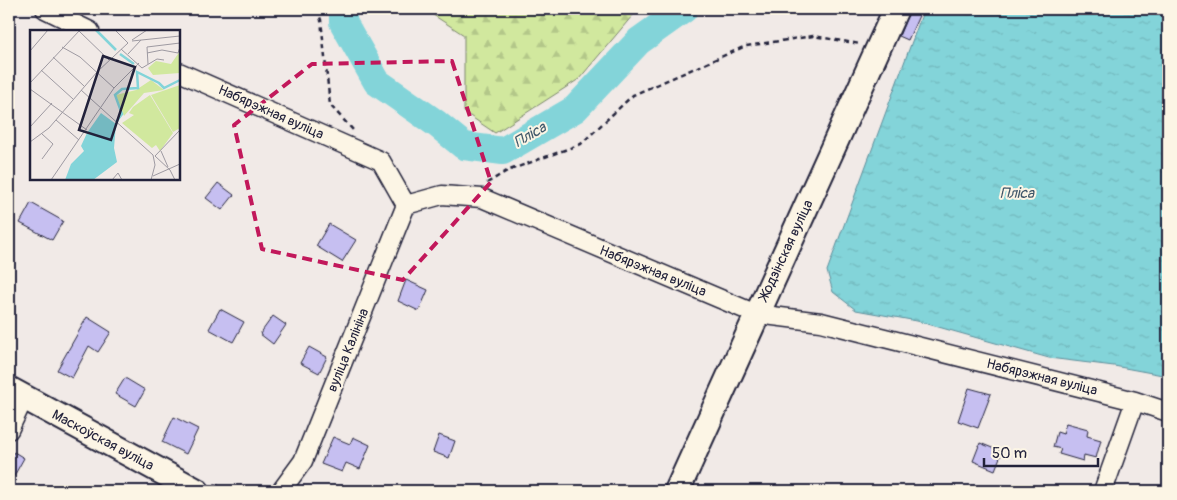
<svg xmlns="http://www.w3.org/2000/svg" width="1177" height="500" font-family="Pangolin,sans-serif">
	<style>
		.forest { fill: url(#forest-firs); stroke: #7a856c }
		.water { fill: url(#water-ripples); stroke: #5c8d9a }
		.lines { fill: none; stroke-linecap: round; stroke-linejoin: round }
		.river { stroke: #83d4d9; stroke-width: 28 }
		.building { fill: #c6bff1; stroke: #22223b }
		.street-casing { stroke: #22223b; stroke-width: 21 }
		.secondary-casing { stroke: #22223b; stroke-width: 28 }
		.path { stroke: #22223b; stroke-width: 2.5; stroke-dasharray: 5 4; stroke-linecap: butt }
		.street { stroke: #fcf5e5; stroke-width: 18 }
		.secondary { stroke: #fcf5e5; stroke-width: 24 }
		.marked { fill: none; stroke: #c2185b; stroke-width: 4; stroke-dasharray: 10 6; stroke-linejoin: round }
		.labels { text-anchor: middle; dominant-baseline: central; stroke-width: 4; stroke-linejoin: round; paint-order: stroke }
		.street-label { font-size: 14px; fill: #22223b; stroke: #fcf5e5 }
		.water-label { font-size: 15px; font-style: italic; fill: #3f576a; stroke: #fcf5e5 }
		.inset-river { fill: none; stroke: #83d4d9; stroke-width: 2.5 }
		.inset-road { fill: none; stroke: #9e9aa2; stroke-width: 1 }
		.view { fill: #22223b; fill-opacity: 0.15; stroke: #22223b; stroke-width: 2.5 }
		.inset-edge { fill: none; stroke: #22223b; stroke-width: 2.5 }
	</style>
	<defs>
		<pattern id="forest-firs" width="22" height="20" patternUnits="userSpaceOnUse" patternTransform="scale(1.25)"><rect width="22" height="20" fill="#d1e89e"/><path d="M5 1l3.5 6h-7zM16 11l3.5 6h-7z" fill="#b3c789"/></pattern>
		<pattern id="water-ripples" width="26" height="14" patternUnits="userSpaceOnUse" patternTransform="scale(1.25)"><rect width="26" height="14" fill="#83d4d9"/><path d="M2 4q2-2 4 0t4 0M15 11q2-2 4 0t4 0" fill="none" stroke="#71b6bb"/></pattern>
	</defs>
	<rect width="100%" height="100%" fill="#f1eae7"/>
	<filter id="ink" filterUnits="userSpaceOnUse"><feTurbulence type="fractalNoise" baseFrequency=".02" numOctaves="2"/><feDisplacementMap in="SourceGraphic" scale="10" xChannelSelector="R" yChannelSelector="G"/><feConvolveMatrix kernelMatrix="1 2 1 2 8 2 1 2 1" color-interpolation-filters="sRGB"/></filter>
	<g filter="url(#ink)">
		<path class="forest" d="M424,9H638L579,79L495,133L464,112V35Z"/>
		<path class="water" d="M924,9H954L973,13L1006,9H1168V376L1114,366L1049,358L917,321L856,310L833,292L827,271Z"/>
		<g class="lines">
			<path class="river" d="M343,9V22L377,82L437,124L464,146L503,151L575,109L639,41L684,9"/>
		</g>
		<path class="building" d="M910,9H922L908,40L899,36Z
			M218,183L234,195L222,210L206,198Z
			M31,203L63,221L52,240L20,223Z
			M329,224L356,240L342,262L316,246Z
			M406,280L428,290L419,311L398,301Z
			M220,309L244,322L233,342L209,329Z
			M273,316L286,325L273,344L260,334Z
			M87,317L111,332L98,352L89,346L72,378L57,370Z
			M309,347L327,357L319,373L300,363Z
			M125,378L145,390L136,406L115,394Z
			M969,388L991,394L978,428L958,421Z
			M174,417L198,429L186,454L162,442Z
			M1066,423L1088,429L1087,436L1101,440L1096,458L1084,455L1083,461L1059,454L1061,449L1053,447L1057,432L1063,434Z
			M439,435L455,441L449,458L433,452Z
			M333,437L350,444L353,437L370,445L360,469L346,463L342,472L321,464Z
			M980,443L1002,452L995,470L973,461Z
			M14,452L24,458L9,485V460Z"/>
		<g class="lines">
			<defs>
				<path id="street" d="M45,9L90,31
					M179,72L381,161L406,205L442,195L482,198L756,314L821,322L1135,401L1168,412
					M9,430L24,398
					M281,491L303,461L406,205
					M1103,491L1135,401"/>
				<path id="secondary" d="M9,389L197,491
					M677,491L896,9"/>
			</defs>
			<use href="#street" class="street-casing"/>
			<use href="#secondary" class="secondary-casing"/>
			<path class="path" d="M317,9L321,20L330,105L353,130
				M487,183L507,171L581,144L633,95L746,46L813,36L860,44
				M214,484L228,491"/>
			<use href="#street" class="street"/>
			<use href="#secondary" class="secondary"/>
		</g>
	</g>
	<path class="marked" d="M452,61L491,182L403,280L262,249L234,125L312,64Z"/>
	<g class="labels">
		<g class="street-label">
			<text transform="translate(271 112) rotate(24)">Набярэжная вуліца</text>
			<text transform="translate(786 250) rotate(-65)">Жодзінская вуліца</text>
			<text transform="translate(653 271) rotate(22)">Набярэжная вуліца</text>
			<text transform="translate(348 350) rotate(-68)">вуліца Калініна</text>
			<text transform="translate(1042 377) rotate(14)">Набярэжная вуліца</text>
			<text transform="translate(103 440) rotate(28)">Маскоўская вуліца</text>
		</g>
		<g class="water-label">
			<text transform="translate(530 135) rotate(-30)">Пліса</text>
			<text x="1017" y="193">Пліса</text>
		</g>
	</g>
	<g transform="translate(30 30)">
		<rect width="150" height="150" fill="#f1eae7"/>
		<path d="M150,21V43L123,45L118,38L126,31L141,34ZM121,50L134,60L114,63L94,86L86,65L106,60Z" fill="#d1e89e"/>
		<path d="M120,65L143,103L130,121L126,115L122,118L92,93L104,85L99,83L103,77Z" fill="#d1e89e"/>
		<path d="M150,55V98L143,102L121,65Z" fill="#d1e89e"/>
		<path d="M71,83L86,94L84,118L87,132L63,150H35L41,134L54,121L51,116L57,103Z" fill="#83d4d9"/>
		<path class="inset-river" d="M66,0L86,20M90,24L104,34M86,92L92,84L85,65L92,59L108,58L107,42L129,53L134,58L150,50"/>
		<path class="inset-road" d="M49,1L79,30M102,10L117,0M102,11L150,6M32,17L50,27L84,58M91,19L112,38L127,29L134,30M0,21L18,0M117,23L132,20L148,23L150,17M98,24L111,10M23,27L54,56M118,34L117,17L150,13M11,40L43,69M0,53L50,0M0,59L57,100M51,60L123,125L125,135L121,150M26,90L49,110M0,97L22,73M0,112L19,98L67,42L98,13L85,0M131,121L138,137M125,126L150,100M125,126L140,140L145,150M12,129L23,114L12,104M123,146L150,134M21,150L84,58L109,33M82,150L88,143L92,150"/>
		<path class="view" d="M73,26L105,37L81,110L49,100Z"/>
		<rect width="150" height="150" class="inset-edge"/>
	</g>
	<rect width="1177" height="500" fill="none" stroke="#fcf5e5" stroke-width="30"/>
	<rect x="15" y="15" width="1147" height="470" fill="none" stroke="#22223b" stroke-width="2" filter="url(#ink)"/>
	<path d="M984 458v8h114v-8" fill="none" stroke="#22223b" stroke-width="2.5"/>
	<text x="992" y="458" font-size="15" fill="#22223b" stroke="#fcf5e5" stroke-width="4" paint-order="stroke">50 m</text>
</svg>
